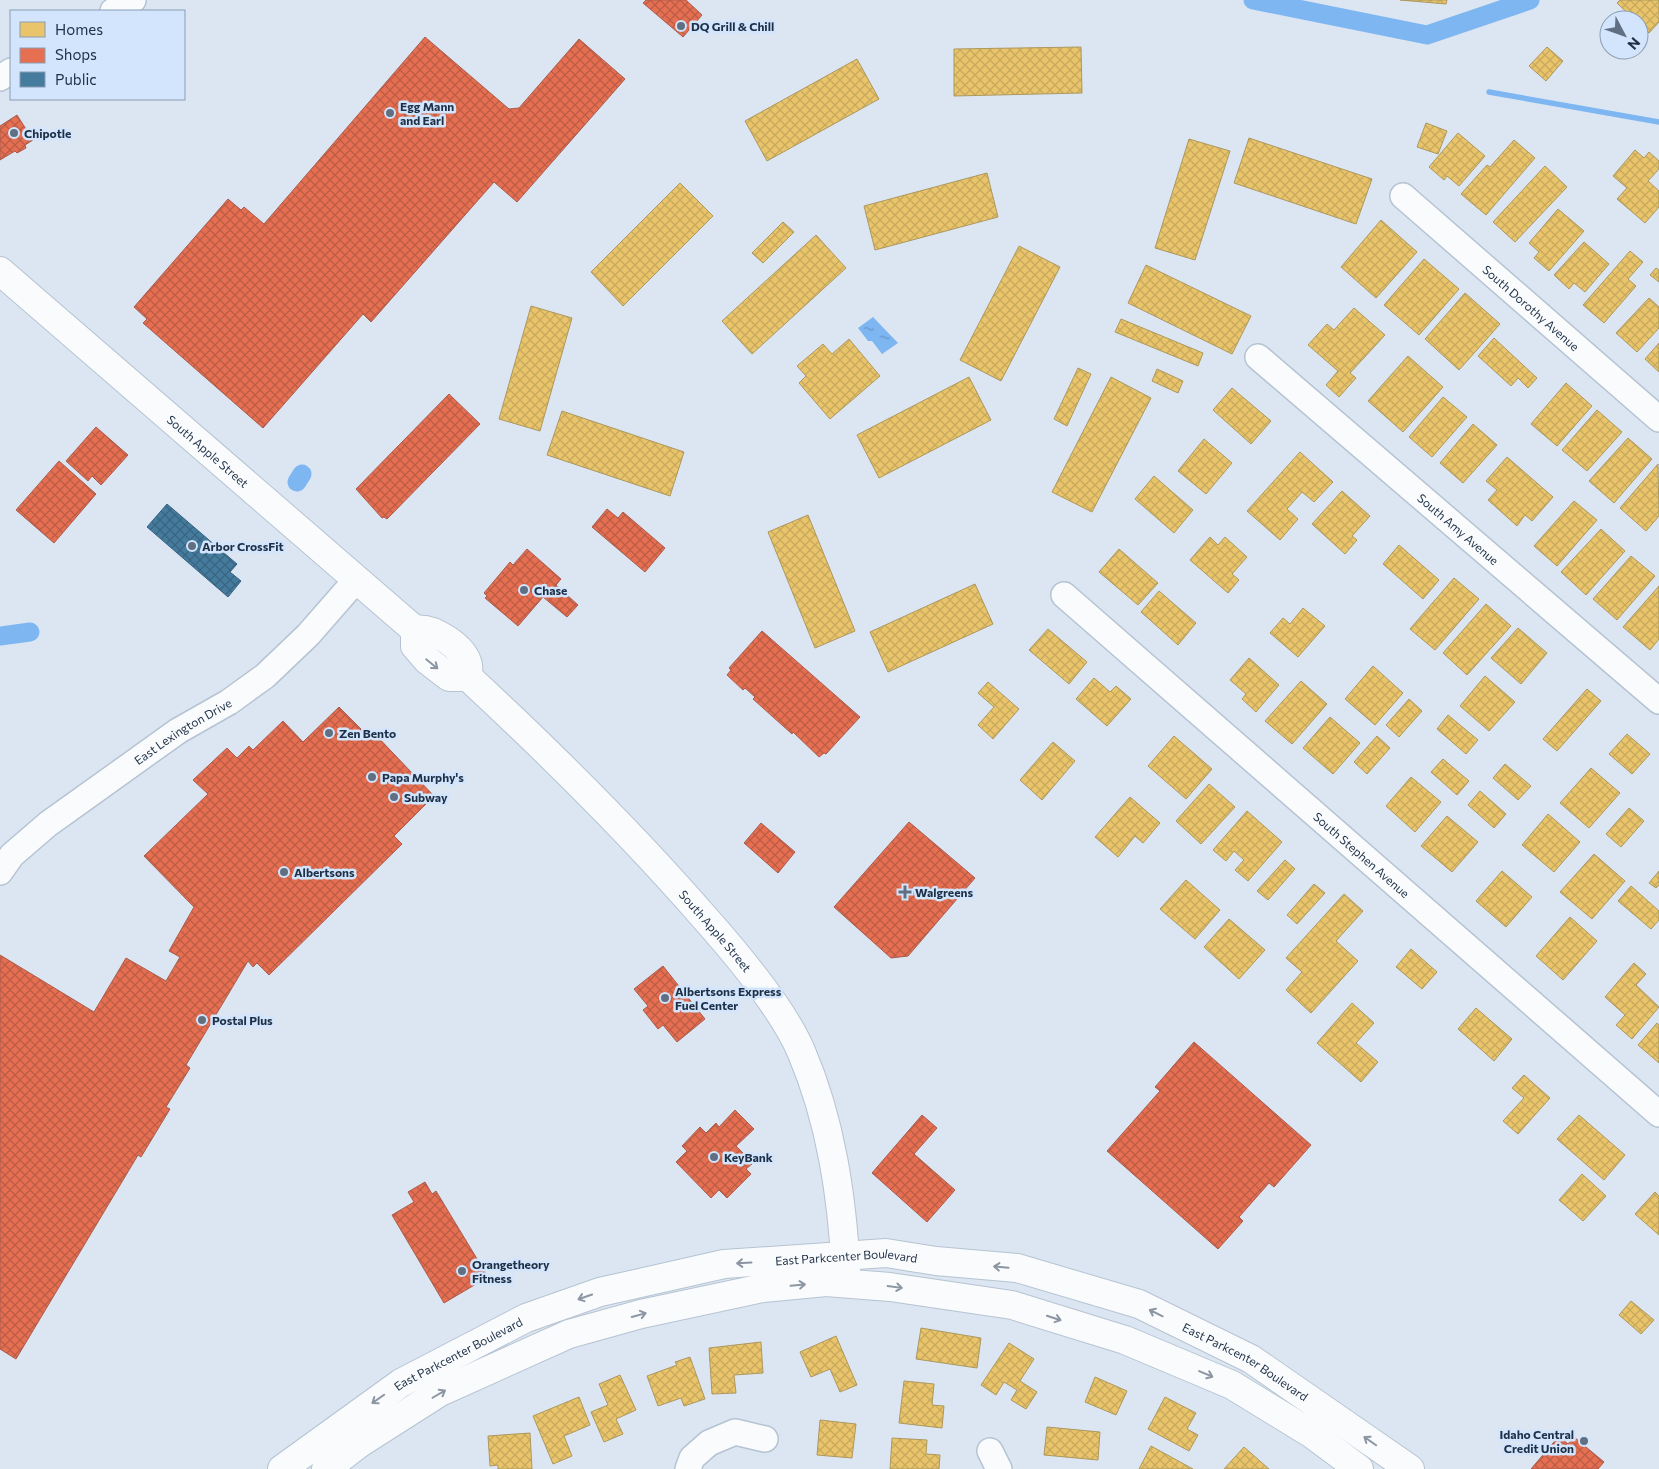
<svg xmlns="http://www.w3.org/2000/svg" width="1659" height="1469" font-family="Commissioner,sans-serif">
	<style>
		.water { fill: url(#water-ripples) }
		.homes { fill: url(#homes-cross-hatch); stroke: #ac985f }
		.shops { fill: url(#shops-cross-hatch); stroke: #aa5c4e }
		.public { fill: url(#public-cross-hatch); stroke: #396483 }
		.lines { fill: none; stroke-linecap: round; stroke-linejoin: round }
		.stream { stroke: #7eb6f1; stroke-width: 5.5 }
		.canal { stroke: #7eb6f1; stroke-width: 19 }
		.minor-casing { stroke: #b5c3d2; stroke-width: 28 }
		.major-casing { stroke: #b5c3d2; stroke-width: 30 }
		.minor { stroke: #fafbfd; stroke-width: 25 }
		.major { stroke: #fafbfd; stroke-width: 28 }
		.oneway { stroke: #8c96a2 }
		.poi-dot { fill: #607082; stroke: #d2e5fc; stroke-width: 2 }
		.labels { text-anchor: middle; dominant-baseline: central; stroke-width: 5; stroke-linejoin: round; paint-order: stroke }
		.poi-label { font-size: 12px; font-weight: bold; fill: #1d3046; stroke: #d2e5fc; text-anchor: start }
		.street-label { font-size: 12px; fill: #1d3046; stroke: #d2e5fc }
	</style>
	<defs>
		<pattern id="water-ripples" width="26" height="14" patternUnits="userSpaceOnUse" patternTransform="scale(1.25)"><rect width="26" height="14" fill="#7eb6f1"/><path d="M2 4q2-2 4 0t4 0M15 11q2-2 4 0t4 0" fill="none" stroke="#6794c5"/></pattern>
		<pattern id="homes-cross-hatch" width="8" height="8" patternUnits="userSpaceOnUse" patternTransform="scale(1.25)"><rect width="8" height="8" fill="#e9c46a"/><path d="M0 0l8 8M0 8l8-8" fill="none" stroke="#c7a95d"/></pattern>
		<pattern id="shops-cross-hatch" width="8" height="8" patternUnits="userSpaceOnUse" patternTransform="scale(1.25)"><rect width="8" height="8" fill="#e76f51"/><path d="M0 0l8 8M0 8l8-8" fill="none" stroke="#bb5c45"/></pattern>
		<pattern id="public-cross-hatch" width="8" height="8" patternUnits="userSpaceOnUse" patternTransform="scale(1.25)"><rect width="8" height="8" fill="#457b9d"/><path d="M0 0l8 8M0 8l8-8" fill="none" stroke="#396582"/></pattern>
	</defs>
	<rect width="100%" height="100%" fill="#dce6f2"/>
	<path class="water" d="M873,317L898,343L882,354L872,341H868L858,328Z"/>
	<path class="homes" d="M1400,0H1447L1446,4Z
		M1620,0H1659V22L1649,33L1639,24V20H1635L1617,3Z
		M1081,47L1082,93L954,96V49Z
		M1547,47L1563,61L1546,81L1529,66Z
		M857,59L879,99L767,161L745,121Z
		M1426,123L1447,131L1438,154L1417,147Z
		M1458,133L1485,156L1459,186L1447,176L1444,180L1429,167Z
		M1249,138L1372,179L1356,224L1234,183Z
		M1189,139L1230,151L1195,260L1155,248Z
		M1514,140L1535,158L1486,215L1461,194L1487,165L1490,167Z
		M1635,150L1644,158L1649,152L1659,161V169L1648,181L1659,191V207L1645,223L1617,199L1627,188L1613,176Z
		M1545,166L1567,187L1515,242L1493,222Z
		M987,173L998,217L875,250L864,206Z
		M680,183L713,216L623,306L591,272Z
		M1558,209L1584,231L1549,271L1534,258L1539,252L1529,243Z
		M1381,220L1417,252L1376,298L1341,267Z
		M783,222L794,232L763,263L752,253Z
		M816,235L846,268L752,354L722,321Z
		M1584,242L1609,264L1585,292L1574,283L1569,289L1554,275Z
		M1019,246L1060,267L1001,381L960,360Z
		M1630,251L1643,262L1628,279L1636,286L1604,323L1583,305Z
		M1424,259L1459,289L1419,335L1384,305Z
		M1146,265L1251,316L1232,354L1128,303Z
		M1656,268L1659,270V282L1650,275Z
		M1465,293L1500,324L1459,370L1425,339Z
		M1649,298L1659,307V328L1637,352L1616,333Z
		M531,306L572,318L540,431L499,419Z
		M1354,308L1385,335L1350,373L1356,378L1339,397L1326,385L1338,371L1308,345L1327,324L1334,330Z
		M1121,319L1203,353L1198,366L1115,332Z
		M1494,338L1537,378L1528,388L1518,378L1511,386L1478,356Z
		M849,339L880,376L830,419L799,383L806,376L797,366L823,344L832,354Z
		M1659,343V372L1645,359Z
		M1408,356L1443,387L1403,432L1368,401Z
		M1078,368L1091,374L1067,426L1054,419Z
		M1157,369L1183,381L1178,393L1152,381Z
		M969,377L991,420L879,478L857,435Z
		M1111,377L1151,398L1092,512L1052,492Z
		M1566,383L1592,406L1557,446L1531,424Z
		M1232,388L1271,421L1251,444L1213,410Z
		M1443,397L1467,417L1432,457L1409,437Z
		M1597,410L1622,432L1587,471L1562,450Z
		M562,411L684,452L670,496L547,455Z
		M1473,424L1497,445L1463,483L1440,463Z
		M1628,438L1652,459L1614,503L1589,481Z
		M1204,439L1232,463L1206,494L1178,471Z
		M1300,452L1333,482L1314,502L1302,492L1287,509L1298,519L1280,540L1247,511Z
		M1507,457L1553,497L1532,521L1525,515L1517,526L1488,500L1497,490L1486,481Z
		M1658,464L1659,516L1646,531L1620,508Z
		M1154,476L1193,510L1174,533L1135,499Z
		M1342,491L1370,516L1352,536L1357,540L1345,554L1312,524Z
		M1574,501L1597,520L1557,566L1534,546Z
		M808,515L855,631L815,648L768,532Z
		M1601,529L1625,551L1586,595L1561,572Z
		M1210,537L1218,545L1225,537L1247,557L1232,574L1239,580L1228,593L1190,560Z
		M1399,545L1439,580L1423,599L1383,564Z
		M1119,549L1158,583L1138,605L1099,572Z
		M1631,556L1655,576L1617,620L1593,599Z
		M1454,578L1479,599L1435,650L1410,629Z
		M975,584L993,624L888,672L870,632Z
		M1659,586V639L1650,650L1623,627Z
		M1159,591L1196,623L1178,645L1141,612Z
		M1486,604L1511,626L1467,675L1443,653Z
		M1303,608L1325,626L1298,657L1270,633L1283,618L1290,624Z
		M1518,628L1547,653L1521,684L1491,658Z
		M1048,629L1087,662L1069,684L1029,650Z
		M1249,658L1279,685L1256,712L1242,699L1246,694L1230,680Z
		M1373,666L1403,693L1375,725L1345,699Z
		M1485,676L1515,702L1489,731L1460,706Z
		M1094,678L1110,692L1116,686L1131,699L1107,726L1076,699Z
		M1301,681L1327,704L1292,744L1265,721Z
		M988,682L1019,709L993,739L978,725L994,707L978,693Z
		M1587,689L1601,701L1557,751L1543,739Z
		M1409,699L1422,711L1399,737L1386,725Z
		M1448,715L1478,740L1466,754L1437,729Z
		M1330,717L1360,743L1333,774L1303,748Z
		M1627,734L1650,754L1632,774L1609,754Z
		M1174,736L1212,769L1186,799L1148,766Z
		M1377,736L1390,748L1367,774L1354,762Z
		M1053,742L1075,761L1042,800L1020,780Z
		M1443,759L1469,781L1457,795L1431,772Z
		M1505,764L1531,786L1518,800L1493,778Z
		M1591,768L1620,793L1589,828L1560,803Z
		M1411,777L1441,802L1415,832L1386,806Z
		M1209,784L1235,807L1201,844L1176,821Z
		M1480,791L1506,814L1494,828L1468,805Z
		M1130,797L1160,823L1143,843L1135,836L1118,857L1095,837Z
		M1629,808L1644,821L1621,847L1606,834Z
		M1247,811L1282,842L1248,881L1235,870L1244,860L1234,851L1226,861L1213,850Z
		M1548,814L1580,842L1554,872L1522,845Z
		M1447,816L1478,842L1452,872L1421,846Z
		M1594,854L1625,881L1592,919L1560,892Z
		M1285,860L1295,869L1268,900L1257,891Z
		M1502,871L1532,897L1506,927L1476,901Z
		M1659,871V885L1656,888L1649,883Z
		M1186,880L1220,910L1195,939L1160,909Z
		M1314,884L1325,893L1297,924L1287,915Z
		M1631,886L1659,911V920L1651,929L1618,901Z
		M1344,894L1363,911L1336,941L1358,961L1311,1013L1286,990L1302,972L1286,958Z
		M1570,917L1597,941L1563,980L1536,956Z
		M1229,919L1265,950L1239,979L1204,947Z
		M1411,949L1437,972L1422,989L1396,967Z
		M1634,963L1646,974L1636,985L1659,1007L1632,1039L1616,1025L1625,1015L1605,997Z
		M1352,1003L1374,1023L1356,1043L1378,1062L1361,1082L1317,1043Z
		M1476,1008L1512,1039L1494,1061L1458,1029Z
		M1657,1023L1659,1025V1063L1638,1045Z
		M1524,1075L1550,1098L1518,1134L1503,1121L1524,1098L1512,1088Z
		M1579,1115L1625,1155L1604,1180L1557,1139Z
		M1582,1174L1606,1196L1583,1221L1559,1200Z
		M1655,1192L1659,1196V1235L1635,1214Z
		M1631,1301L1654,1320L1641,1334L1619,1315Z
		M921,1328L981,1338L977,1368L916,1359Z
		M836,1336L857,1385L840,1392L830,1369L811,1377L800,1352Z
		M761,1342L763,1373L734,1375L736,1393L712,1394L709,1348Z
		M1009,1343L1034,1359L1020,1381L1037,1392L1026,1409L1011,1400L1017,1390L1004,1382L996,1395L981,1385Z
		M690,1357L705,1399L684,1406L681,1398L658,1406L647,1376L677,1365L675,1362Z
		M620,1375L636,1410L616,1419L623,1434L604,1442L591,1412L608,1405L599,1384Z
		M1095,1377L1127,1391L1116,1415L1085,1402Z
		M904,1381L934,1384L932,1405L944,1406L942,1428L899,1423Z
		M579,1397L590,1425L564,1436L572,1456L553,1464L533,1416Z
		M1165,1397L1196,1413L1187,1429L1198,1435L1189,1451L1148,1429Z
		M820,1420L856,1424L852,1458L817,1455Z
		M1047,1427L1100,1432L1098,1460L1044,1455Z
		M530,1433L532,1469H498V1465L490,1466L488,1436Z
		M892,1438L927,1440L926,1454L940,1455L939,1469H890Z
		M1151,1446L1193,1469H1139Z
		M1244,1447L1269,1469H1224Z"/>
	<path class="shops" d="M646,0H686L702,15L683,37L643,3Z
		M425,37L509,109L519,108L579,39L625,79L517,202L494,182L371,322L363,314L263,428L143,323L147,319L134,307L228,199L241,210L244,207L264,224Z
		M17,115L33,140L25,145L26,148L17,153L15,151L0,160V126Z
		M449,394L480,424L387,519L384,517L382,518L356,489Z
		M96,427L128,455L101,485L92,476L88,481L66,461Z
		M59,461L96,494L54,543L16,510Z
		M607,509L618,518L623,512L665,548L645,572L592,527Z
		M527,549L561,579L556,585L578,605L567,617L543,597L518,626L485,598L487,596L484,593L510,562L513,565Z
		M762,631L860,717L826,754L824,753L819,757L793,732L792,734L753,699L755,697L745,688L743,690L727,675L731,670L729,668Z
		M339,707L367,735L372,731L434,796L394,836L402,844L269,975L257,963L253,967L248,961L186,1065L190,1068L166,1107L170,1109L141,1157L138,1155L16,1359L0,1349V955L94,1012L126,958L166,981L180,957L169,951L194,907L144,856L208,794L193,780L227,748L237,758L249,746L253,750L283,721L303,742Z
		M909,822L975,878L908,956L891,958L834,907Z
		M761,823L795,852L778,873L744,843Z
		M663,966L705,1019L677,1042L663,1025L658,1029L643,1010L648,1006L634,989Z
		M1194,1042L1311,1145L1274,1187L1269,1183L1239,1217L1243,1221L1218,1249L1107,1151L1160,1091L1155,1087Z
		M735,1110L754,1129L736,1146L753,1163L746,1169L751,1174L727,1198L719,1190L711,1198L676,1162L687,1151L682,1146L700,1127L706,1133L716,1123L719,1127Z
		M922,1115L937,1128L914,1154L955,1190L927,1222L872,1173Z
		M425,1182L432,1194L436,1191L488,1277L444,1303L392,1215L414,1202L408,1192Z
		M1559,1436L1568,1444L1574,1437L1604,1462L1598,1469H1531Z"/>
	<path class="public" d="M167,504L237,564L230,572L241,581L228,597L147,527Z"/>
	<g class="lines">
		<path class="stream" d="M1489,92L1659,122"/>
		<path class="canal" d="M1253,0L1427,35L1530,0
			M297,482L302,474
			M0,636L30,632"/>
		<defs>
			<g id="minor">
				<path d="M113,11L133,0"/>
				<path d="M0,78L11,71"/>
				<path id="s1" d="M1403,196L1659,419"/>
				<path id="s2" d="M1258,357L1659,701"/>
				<path id="s3" d="M1064,595L1659,1114"/>
				<path id="s4" d="M0,872L12,855L48,824L178,731L229,702L265,676L308,635L357,579"/>
				<path d="M990,1451L999,1469"/>
				<path d="M688,1469L692,1458L709,1443L735,1432L765,1439"/>
			</g>
			<g id="major">
				<path id="s5" d="M0,271L415,630"/>
				<path id="s6" d="M415,630V646L427,660L449,677H468C550,753 630,832 704,917C736,953 782,1007 801,1051C831,1121 842,1196 846,1272"/>
				<path d="M415,630C432,626 464,647 468,665C469,669 468,673 468,677"/>
				<path id="s7" d="M282,1469L401,1383L526,1318L600,1292L724,1264L886,1253L936,1261L1017,1268L1139,1304L1251,1359L1410,1469"/>
				<path d="M326,1469L360,1443L440,1392L569,1334L641,1314L763,1288L826,1282L890,1287L1012,1305L1125,1340L1232,1385L1312,1434L1359,1469"/>
			</g>
		</defs>
		<use href="#minor" class="minor-casing"/>
		<use href="#major" class="major-casing"/>
		<use href="#minor" class="minor"/>
		<use href="#major" class="major"/>
	</g>
	<defs><path id="oneway-shaft" d="M-6 0H5M1.5-3L5.5 0L1.5 3" fill="none" stroke-width="1.6" stroke-linecap="round" stroke-linejoin="round" transform="scale(1.25)"/></defs>
	<g class="oneway">
		<use href="#oneway-shaft" transform="translate(432 664) rotate(39)"/>
		<use href="#oneway-shaft" transform="translate(744 1263) rotate(177)"/>
		<use href="#oneway-shaft" transform="translate(1001 1267) rotate(-175)"/>
		<use href="#oneway-shaft" transform="translate(798 1285) rotate(-5)"/>
		<use href="#oneway-shaft" transform="translate(895 1287) rotate(8)"/>
		<use href="#oneway-shaft" transform="translate(585 1297) rotate(161)"/>
		<use href="#oneway-shaft" transform="translate(1156 1313) rotate(-154)"/>
		<use href="#oneway-shaft" transform="translate(639 1315) rotate(-15)"/>
		<use href="#oneway-shaft" transform="translate(1054 1318) rotate(18)"/>
		<use href="#oneway-shaft" transform="translate(1206 1374) rotate(23)"/>
		<use href="#oneway-shaft" transform="translate(439 1394) rotate(-30)"/>
		<use href="#oneway-shaft" transform="translate(378 1399) rotate(145)"/>
		<use href="#oneway-shaft" transform="translate(1370 1441) rotate(-145)"/>
	</g>
	<g class="poi-dot">
		<circle cx="681" cy="26" r="5"/>
		<circle cx="390" cy="113" r="5"/>
		<circle cx="14" cy="133" r="5"/>
		<circle cx="192" cy="546" r="5"/>
		<circle cx="524" cy="590" r="5"/>
		<circle cx="329" cy="733" r="5"/>
		<circle cx="372" cy="777" r="5"/>
		<circle cx="394" cy="797" r="5"/>
		<circle cx="284" cy="872" r="5"/>
		<path d="M902.5 884.5h5v5h5v5h-5v5h-5v-5h-5v-5h5z"/>
		<circle cx="665" cy="998" r="5"/>
		<circle cx="202" cy="1020" r="5"/>
		<circle cx="714" cy="1157" r="5"/>
		<circle cx="462" cy="1271" r="5"/>
		<circle cx="1584" cy="1441" r="5"/>
	</g>
	<g class="labels">
		<g class="poi-label">
			<text x="691" y="26">DQ Grill &amp; Chill</text>
			<text x="400" y="106">Egg Mann<tspan x="400" dy="14">and Earl</tspan></text>
			<text x="24" y="133">Chipotle</text>
			<text x="202" y="546">Arbor CrossFit</text>
			<text x="534" y="590">Chase</text>
			<text x="339" y="733">Zen Bento</text>
			<text x="382" y="777">Papa Murphy's</text>
			<text x="404" y="797">Subway</text>
			<text x="294" y="872">Albertsons</text>
			<text x="915" y="892">Walgreens</text>
			<text x="675" y="991">Albertsons Express<tspan x="675" dy="14">Fuel Center</tspan></text>
			<text x="212" y="1020">Postal Plus</text>
			<text x="724" y="1157">KeyBank</text>
			<text x="472" y="1264">Orangetheory<tspan x="472" dy="14">Fitness</tspan></text>
			<text x="1574" y="1434" text-anchor="end">Idaho Central<tspan x="1574" dy="14">Credit Union</tspan></text>
		</g>
		<g class="street-label">
			<text stroke="none"><textPath href="#s1" startOffset="170">South Dorothy Avenue</textPath></text>
			<text stroke="none"><textPath href="#s5" startOffset="275">South Apple Street</textPath></text>
			<text stroke="none"><textPath href="#s2" startOffset="264">South Amy Avenue</textPath></text>
			<text stroke="none"><textPath href="#s4" startOffset="232">East Lexington Drive</textPath></text>
			<text stroke="none"><textPath href="#s3" startOffset="395">South Stephen Avenue</textPath></text>
			<text stroke="none"><textPath href="#s6" startOffset="436">South Apple Street</textPath></text>
			<text stroke="none"><textPath href="#s7" startOffset="616">East Parkcenter Boulevard</textPath></text>
			<text stroke="none"><textPath href="#s7" startOffset="211">East Parkcenter Boulevard</textPath></text>
			<text stroke="none"><textPath href="#s7" startOffset="1036">East Parkcenter Boulevard</textPath></text>
		</g>
	</g>
	<rect x="10" y="10" width="175" height="90" fill="#d2e5fc" stroke="#8a9db3"/>
	<rect x="20" y="22" width="25" height="15" fill="#e9c46a" stroke="#8a9db3"/>
	<text x="55" y="35" font-size="15" fill="#1d3046">Homes</text>
	<rect x="20" y="48" width="25" height="15" fill="#e76f51" stroke="#8a9db3"/>
	<text x="55" y="60" font-size="15" fill="#1d3046">Shops</text>
	<rect x="20" y="72" width="25" height="15" fill="#457b9d" stroke="#8a9db3"/>
	<text x="55" y="85" font-size="15" fill="#1d3046">Public</text>
	<g transform="translate(1624 35) rotate(131)"><circle r="24" fill="#d2e5fc" stroke="#8a9db3"/>
	<path d="M0-4L9 19L0 12L-9 19Z" fill="#607082"/>
	<text y="-8" font-size="14" font-weight="bold" text-anchor="middle" fill="#1d3046">N</text>
	</g>
</svg>
